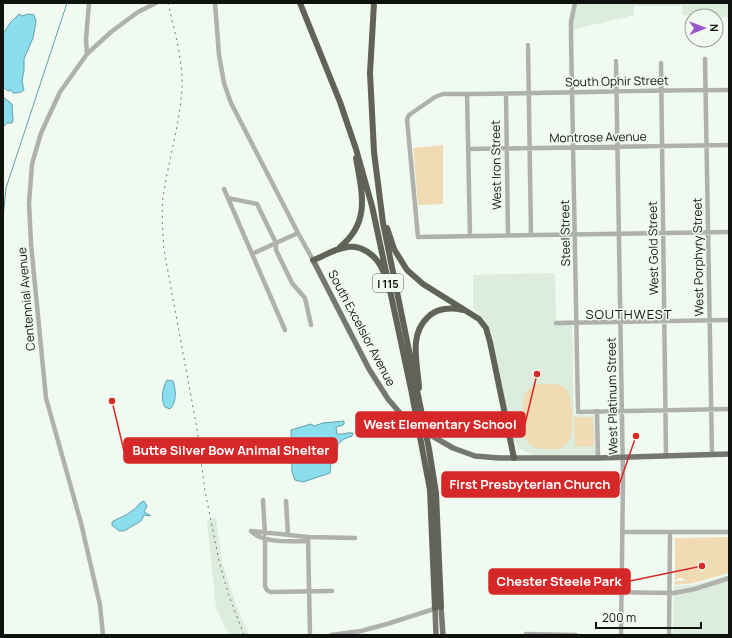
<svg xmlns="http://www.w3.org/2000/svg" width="732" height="638" font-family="Manrope,sans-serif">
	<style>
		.built { fill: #dcecdd }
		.green { fill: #f1dbb4 }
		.water { fill: #8adeee; stroke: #65a1ab }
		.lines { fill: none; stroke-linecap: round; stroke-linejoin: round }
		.stream { stroke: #65a1ab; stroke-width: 1 }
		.minor { stroke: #b0b1ac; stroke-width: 4.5 }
		.major { stroke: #76776e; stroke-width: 5.5 }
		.highway { stroke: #616358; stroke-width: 6 }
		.rail { stroke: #717771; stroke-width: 1; stroke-dasharray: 2 4; stroke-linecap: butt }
		.labels { text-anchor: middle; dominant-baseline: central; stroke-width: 3; stroke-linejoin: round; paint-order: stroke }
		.shield { fill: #f0faf0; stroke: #525852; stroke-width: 1 }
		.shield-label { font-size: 11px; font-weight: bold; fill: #0f120f }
		.street-label { font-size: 12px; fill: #0f120f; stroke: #f0faf0 }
		.neighbourhood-label { font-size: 13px; letter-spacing: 1px; fill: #0f120f; stroke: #f0faf0 }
		.leader { fill: none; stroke: #d62828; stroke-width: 1.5 }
		.callout-dot { fill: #d62828; stroke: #f0faf0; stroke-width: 1.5 }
		.callout { fill: #d62828; stroke: #d62828; stroke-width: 1.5 }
		.callout-label { font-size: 13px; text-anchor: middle; font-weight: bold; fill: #fff }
	</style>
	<rect width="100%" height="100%" fill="#f0faf0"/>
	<path class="built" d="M575,3H729V17L683,15L682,6H634V15L571,30Z
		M555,273L556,317L557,320L559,321L572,320L574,415H595L596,455L535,456L526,452L518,447L512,437L492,333L485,320L473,308V275Z
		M216,517L222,563L236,605L249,635H229L216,608L207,520Z
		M729,575V635H673L674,586L694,585Z"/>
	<path class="green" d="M443,145V204L418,205L413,148Z
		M537,384C546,384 559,382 566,389C573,395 574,431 570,439C568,443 563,448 559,449C555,450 550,449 546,449C522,449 524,434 523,415C523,407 522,397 527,391C529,388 534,386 537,384Z
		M574,417H593L594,446L575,447Z
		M729,537V573L694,583L674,585L675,581H683L684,579L683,578H678L677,580H675V538Z"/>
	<path class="water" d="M19,14L22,16L28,14L34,15L36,21L33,38L24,59V70L22,81L24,90C21,93 17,93 13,93L11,90L8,91L3,87V34L10,23Z
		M3,97L12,104L13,121L12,123H7L3,127Z
		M167,380L173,381C176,389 177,403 170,409L165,407C160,399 163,387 167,380Z
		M344,421V424L343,425L336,427L337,434C344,435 347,432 353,433L352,436L344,439L338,444L337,459L331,463L330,473L303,482L295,480L292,472L291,430L311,424L314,426L323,423Z
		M144,501L147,506L144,512L150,515V516L144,515L141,521L124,531H119L112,525V522C118,518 126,516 132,511C137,508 138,503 144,501Z"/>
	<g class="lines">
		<path class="stream" d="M3,218L6,188L67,3"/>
		<path class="minor" d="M215,3L219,55L224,83L231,103L298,233L313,260
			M575,3L571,22V37L578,412L729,409
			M528,45L531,235
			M87,54L86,39L89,3
			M705,59L712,454
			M616,61L623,479L621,635
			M661,63L666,456
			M729,90C634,90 538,94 443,94L435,97L409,115L407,119L418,237L729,232
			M467,94L470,236
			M506,94L508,235
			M468,149L729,145
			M224,189L285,330
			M228,198L257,204L276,243V250L292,283L305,298L311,325
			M252,254L298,233
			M556,323L729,320
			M597,411L598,458
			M263,500L265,534
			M286,501L288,535
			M251,531L308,537L355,538
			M251,531C263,544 292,541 308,541
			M622,532H729
			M308,537L310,635
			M265,539V586L267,590L270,592L332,591
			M524,591L674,593L695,589L729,578
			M526,634L576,635
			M103,635L100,605L81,523L46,398L31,244L29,203L32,164L41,133L60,92L87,54L111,32L138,12L156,3
			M331,635L361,631L387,624L437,608
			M669,635L670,532"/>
		<path class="major" d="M313,260L369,369L388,399L400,413L415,426L453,448L475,456L499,458H598L729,454
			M441,607L443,635
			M435,608L436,635"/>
		<path class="highway" d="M300,3L340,102L356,149L372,206L411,389L430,490L435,608
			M374,3L370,73L374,152L383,223L429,449L436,493L441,607
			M387,228L394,249L407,270L423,284L479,319L486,328L490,342L514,458
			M340,247C371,222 362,193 356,158
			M313,260C323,257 332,250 343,248C360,243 377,255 383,271
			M419,388C418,365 408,335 428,317C437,308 451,307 463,310"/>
		<path class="rail" d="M168,3C174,30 183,59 182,87C180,125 168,161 163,198C161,216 163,233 164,250L197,429L205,491L219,561L229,596L244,635"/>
	</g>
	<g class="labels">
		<rect class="shield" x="373" y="274" width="30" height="18" rx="3"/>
		<g class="shield-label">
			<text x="388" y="283">I 115</text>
		</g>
		<g class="street-label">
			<text transform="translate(617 81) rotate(-1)">South Ophir Street</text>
			<text transform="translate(598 137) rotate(-1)">Montrose Avenue</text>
			<text transform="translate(496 165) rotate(-91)">West Iron Street</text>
			<text transform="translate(565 233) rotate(-91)">Steel Street</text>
			<text transform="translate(653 248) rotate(-91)">West Gold Street</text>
			<text transform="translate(698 257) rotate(-91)">West Porphyry Street</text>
			<text transform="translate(26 299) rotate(-95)">Centennial Avenue</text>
			<text transform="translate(362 328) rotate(62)">South Excelsior Avenue</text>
			<text transform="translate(612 396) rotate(-91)">West Platinum Street</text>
		</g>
		<g class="neighbourhood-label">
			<text x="629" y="314">SOUTHWEST</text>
		</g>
	</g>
	<path class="leader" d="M537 374L525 424M112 401L124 451M636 436L619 485M702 566L630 581"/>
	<g class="callout-dot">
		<circle cx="537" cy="374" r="4"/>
		<circle cx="112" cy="401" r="4"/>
		<circle cx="636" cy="436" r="4"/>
		<circle cx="702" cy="566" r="4"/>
	</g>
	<g class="callout">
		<rect x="356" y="412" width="169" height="25" rx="4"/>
		<rect x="124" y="438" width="213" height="25" rx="4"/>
		<rect x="442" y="472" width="177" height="25" rx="4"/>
		<rect x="489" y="569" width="141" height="25" rx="4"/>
	</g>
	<g class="callout-label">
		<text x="440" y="429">West Elementary School</text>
		<text x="231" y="455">Butte Silver Bow Animal Shelter</text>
		<text x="530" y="489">First Presbyterian Church</text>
		<text x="559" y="586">Chester Steele Park</text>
	</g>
	<rect width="732" height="638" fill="none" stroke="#0f120f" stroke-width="8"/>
	<g transform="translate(704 28) rotate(89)"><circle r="19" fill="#f0faf0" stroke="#969d96"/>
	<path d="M0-3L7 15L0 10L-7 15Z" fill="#9857cc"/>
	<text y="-6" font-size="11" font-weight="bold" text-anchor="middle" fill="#0f120f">N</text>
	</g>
	<path d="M596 622v6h105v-6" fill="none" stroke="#0f120f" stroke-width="2"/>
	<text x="602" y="622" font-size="12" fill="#0f120f" stroke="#f0faf0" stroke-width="3" paint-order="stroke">200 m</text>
</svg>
